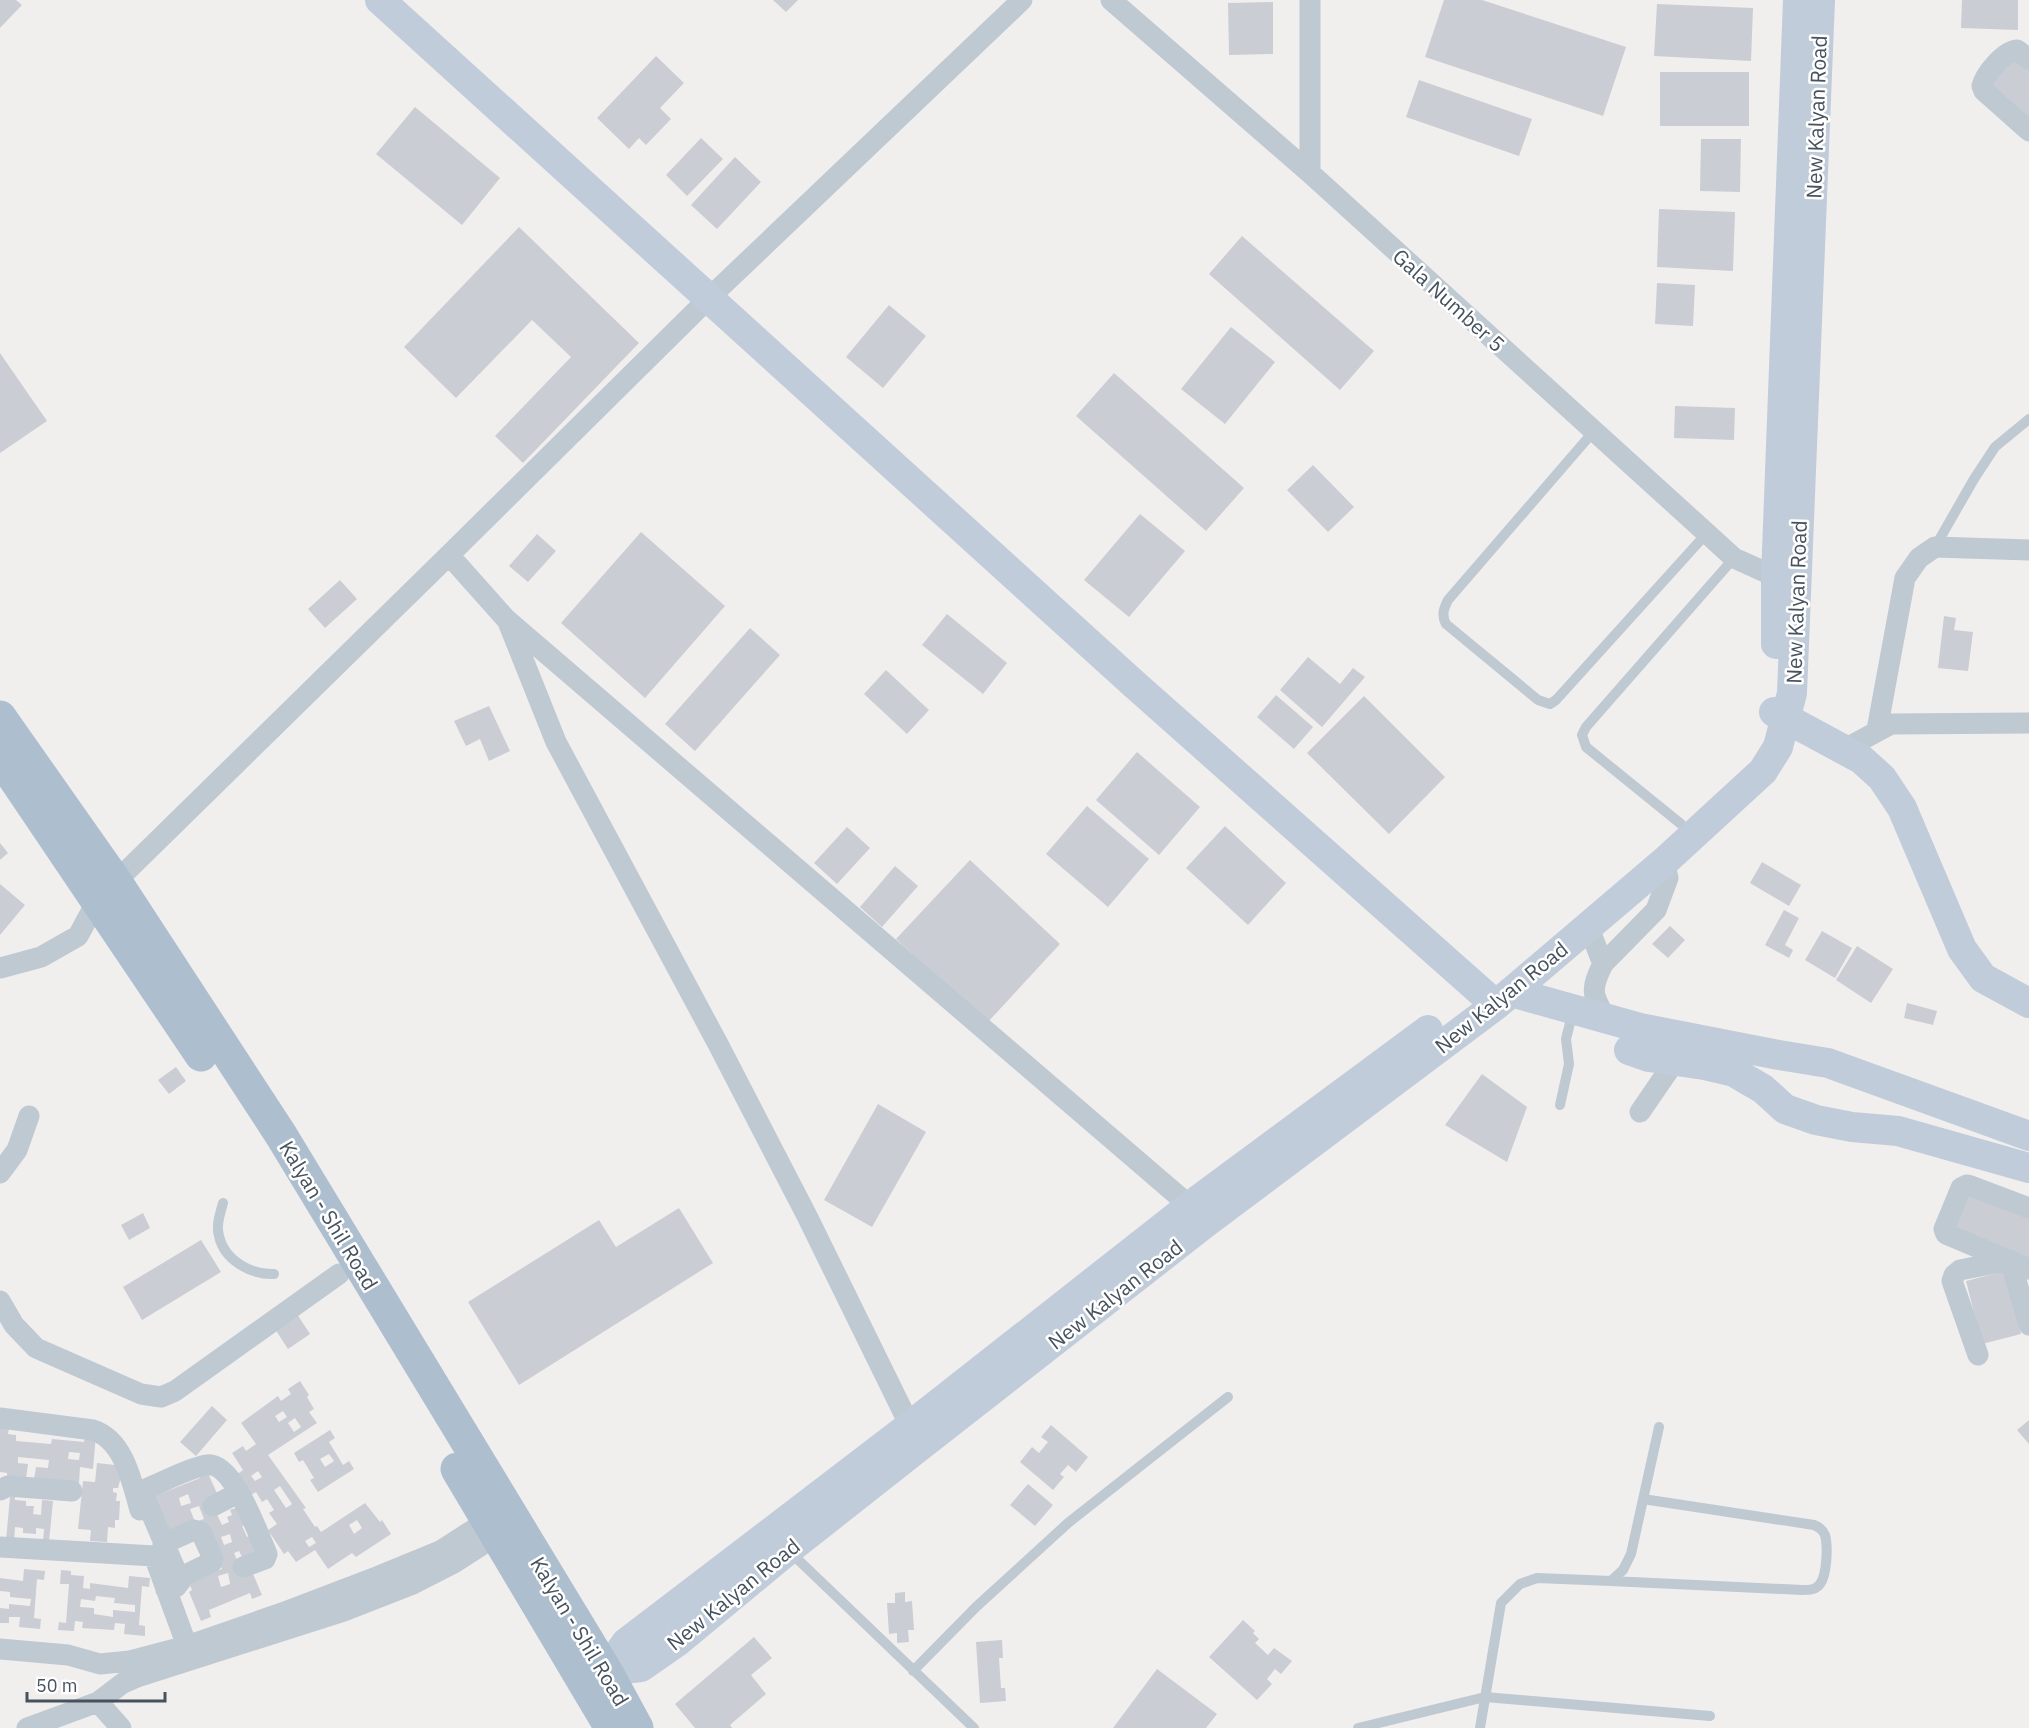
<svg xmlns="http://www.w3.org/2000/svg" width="2029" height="1728" font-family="'IBM Plex Sans',sans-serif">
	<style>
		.building { fill: #cbcdd4; fill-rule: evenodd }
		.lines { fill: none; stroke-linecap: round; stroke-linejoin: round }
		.lane { stroke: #bec9d2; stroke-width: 10 }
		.street { stroke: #bec9d2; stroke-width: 21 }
		.secondary { stroke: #c0ccd9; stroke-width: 30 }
		.primary { stroke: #adbecf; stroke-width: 33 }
		.labels { text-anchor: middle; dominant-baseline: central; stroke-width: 5; stroke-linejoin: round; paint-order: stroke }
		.street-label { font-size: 21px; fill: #46525d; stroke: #fff }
	</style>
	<rect width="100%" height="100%" fill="#f1eeee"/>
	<path class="building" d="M0,0H16L22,5L0,28Z
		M773,0H798L786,12Z
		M1444,0H1482L1626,47L1603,116L1425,57Z
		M1962,0H2018V30L1961,28Z
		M1273,2V54L1229,55L1228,3Z
		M1657,4L1753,8L1751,61L1654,56Z
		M2016,53L2029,65V125L1986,87Z
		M656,56L684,83L660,108L671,119L646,145L639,138L629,149L597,118Z
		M1660,72H1749V126H1660Z
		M1419,80L1532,119L1519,156L1406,117Z
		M415,107L500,178L462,225L376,154Z
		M701,138L723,159L687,196L666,175Z
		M1701,139H1741L1740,192L1700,191Z
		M735,157L761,182L717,229L691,205Z
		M1659,209L1735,212L1733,271L1657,267Z
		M519,227L639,343L523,463L495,436L571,357L532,320L456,398L404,347Z
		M1242,236L1374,351L1340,390L1209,274Z
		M1657,283L1695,285L1693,326L1655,324Z
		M889,305L926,336L883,388L846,357Z
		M1231,327L1275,362L1225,424L1181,389Z
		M0,353L47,421L0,453Z
		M1114,373L1244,488L1206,531L1076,416Z
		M1675,406L1735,408L1734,440L1674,438Z
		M1313,465L1354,507L1328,532L1287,490Z
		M1140,514L1185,551L1129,617L1084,580Z
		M641,532L725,606L645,698L561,623Z
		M537,534L556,551L528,582L509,566Z
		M340,580L357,599L325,628L308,609Z
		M947,614L1007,663L983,694L922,645Z
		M1944,616L1956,618L1954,630L1973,632L1968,671L1938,668Z
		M750,628L780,655L695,751L665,724Z
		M1308,657L1340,684L1353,668L1365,677L1322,727L1280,690Z
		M886,670L929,710L907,734L864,694Z
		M1276,695L1313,727L1294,749L1257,717Z
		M1364,696L1445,777L1389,834L1307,753Z
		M489,706L510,751L489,761L480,739L466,746L454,721Z
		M1137,752L1200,807L1159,855L1096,800Z
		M1087,806L1149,859L1108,907L1046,854Z
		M1225,826L1286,883L1248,925L1186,868Z
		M847,827L870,848L837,884L814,863Z
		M0,843L8,853L0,860Z
		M970,860L1060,944L987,1023L896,939Z
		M1762,862L1801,885L1789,906L1750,883Z
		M895,866L918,886L882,927L860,907Z
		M0,884L25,905L0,935Z
		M1784,910L1799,918L1785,945L1793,950L1789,958L1765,945Z
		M1670,926L1685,940L1668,958L1652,944Z
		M1822,931L1852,948L1835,978L1805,960Z
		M1857,946L1893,969L1871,1003L1836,980Z
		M1907,1003L1937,1011L1933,1025L1904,1018Z
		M176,1067L186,1081L169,1094L158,1080Z
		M1482,1074L1527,1107L1507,1162L1445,1125Z
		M878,1104L926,1132L872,1227L824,1200Z
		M1968,1189L2029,1214V1263L1951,1231Z
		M679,1208L713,1263L519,1385L468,1302L599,1220L616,1247Z
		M143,1213L150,1228L129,1240L121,1225Z
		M201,1240L221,1272L142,1320L123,1287Z
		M2005,1271L2021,1334L1982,1344L1966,1281Z
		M295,1311L310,1334L288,1349L273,1326Z
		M300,1381L309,1395L307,1397L314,1409L309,1412L317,1423L268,1455L306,1508L303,1509L315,1527L317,1526L321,1532L365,1503L380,1522L382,1520L391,1534L356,1557L352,1553L328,1569L315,1550L296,1562L288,1551L284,1554L268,1530L277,1524L269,1513L274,1510L267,1499L262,1502L256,1492L249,1496L236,1475L243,1470L232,1453L243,1446L246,1451L256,1444L241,1423L278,1396L281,1401L291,1394L288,1389ZM283,1411L287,1417L279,1422L275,1416ZM295,1418L301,1427L294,1432L288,1423ZM258,1471L262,1477L255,1481L251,1476ZM280,1486L292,1504L286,1508L274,1490ZM357,1520L362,1528L354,1534L349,1525ZM312,1537L316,1543L309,1547L305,1541Z
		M212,1406L227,1420L196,1456L180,1442Z
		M2029,1420V1444L2017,1430Z
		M1051,1425L1088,1457L1076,1472L1068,1465L1060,1474L1064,1477L1053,1490L1020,1462L1032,1447L1039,1453L1048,1442L1041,1437Z
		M0,1427L9,1428L8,1434L16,1435V1441L51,1444L52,1439L84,1442L85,1433L96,1434L93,1469L80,1467L79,1484L34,1479L36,1467L48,1468L49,1460L18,1457V1463L28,1464L26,1479L7,1476V1473L0,1472ZM69,1452L80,1453L79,1460L68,1459Z
		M330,1430L335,1438L329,1442L343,1465L349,1461L354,1469L318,1492L310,1480L314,1478L303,1460L299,1462L294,1453ZM329,1454L334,1461L325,1467L320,1459Z
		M97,1463L124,1466L118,1488H113V1492L117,1493L116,1501H120L119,1520H115V1528L108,1527L107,1542L90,1541L91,1530L78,1529L83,1481L95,1482Z
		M207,1471L220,1500L214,1508L222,1525L229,1522L227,1517L232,1515L230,1510L238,1507L247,1524L242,1526L247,1537L251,1535L263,1553L242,1557L239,1551L234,1553L242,1571L250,1567L262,1595L252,1599L250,1593L209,1610L211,1617L201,1621L189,1592L192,1590L186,1577H199L222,1569L202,1524L165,1540L147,1495L160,1494L200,1478V1474ZM188,1494L191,1503L181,1506L179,1498ZM199,1506L204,1519L195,1522L190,1509ZM230,1534L232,1542L224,1545L221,1537ZM228,1573L230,1584L221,1587L218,1576Z
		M1028,1484L1053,1505L1035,1526L1010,1505Z
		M10,1497H15V1500L26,1501V1506H34L33,1514L41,1515L42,1500L53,1501L49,1542L43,1541L44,1529L36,1528V1534L23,1533V1528L15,1527L14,1541L6,1540Z
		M24,1569L45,1571L44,1580L37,1579L34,1618L41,1619L40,1629L19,1627L20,1617H9V1623H0V1608L9,1609V1604L30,1606L31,1599L10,1597V1592L0,1591V1578L23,1581Z
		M61,1570L71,1571V1575L84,1576L83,1588L90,1589V1583L128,1588L129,1576L150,1578L149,1587L142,1586L139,1625L145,1626V1636L124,1634L125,1624L115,1623L114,1630L82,1628L83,1622L75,1621L74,1631L58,1630L59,1622L66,1623L69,1584H60ZM96,1596L115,1598L114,1603L135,1605V1612L113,1610V1617L94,1614V1608L80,1607L81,1599L95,1601Z
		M905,1592V1602L912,1601L914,1630H908L909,1642L897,1643V1633L889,1634L887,1603H895V1593Z
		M1243,1620L1255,1631L1253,1633L1259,1639L1255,1643L1268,1655L1274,1648L1292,1661L1281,1674L1275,1669L1267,1679L1272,1684L1257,1700L1209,1657Z
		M754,1637L772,1658L751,1675L766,1694L730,1725L732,1728H695L675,1704Z
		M1002,1640L1003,1658H999L1001,1688H1005L1006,1701L980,1703L976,1642Z
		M1157,1669L1217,1714L1206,1728H1113Z"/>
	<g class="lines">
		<path class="lane" d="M1594,431L1448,600C1444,608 1441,615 1446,624L1538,700L1550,704L1556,700L1707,533
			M1935,547L1974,479L1995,447L2029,419
			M1681,824L1586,747L1582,735L1586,727L1734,558
			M1560,1105L1569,1064L1566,1039L1573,1011
			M223,1203C220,1214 216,1225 219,1236C224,1260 251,1275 274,1274
			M790,1552L974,1728
			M1611,1581L1802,1590C1809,1590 1816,1590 1820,1584C1827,1575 1828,1546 1825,1535C1823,1530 1819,1527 1814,1525L1643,1499
			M913,1671L976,1607L1068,1523L1228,1397
			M1358,1728L1485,1697L1710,1716
			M1480,1728L1501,1603L1520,1584L1537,1578L1611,1581L1623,1570L1631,1554L1659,1427"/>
		<path class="street" d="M1022,0L709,298L449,555L506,619L1190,1206
			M1111,0L1310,173L1734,558L1776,577L1788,579
			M2029,59L2017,50C2004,51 1985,74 1982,86L1984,91L2029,131
			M1310,173V0
			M508,622L556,742L718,1044L807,1216L915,1436
			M1877,730L1905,578L1919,558L1935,547L2029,550
			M1843,750L1891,724L2029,723
			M1588,926L1603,964C1590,990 1592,994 1606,1019
			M1603,964L1656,910L1668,878L1664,862
			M0,968L41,957L78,936L98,899L449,555
			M1640,1112L1675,1061
			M0,1173L17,1150L29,1116
			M2029,1208L1971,1186L1967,1185L1961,1188L1944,1229L1946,1234L2029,1269
			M0,1301L14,1325L36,1348L141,1394L161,1397L175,1391L339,1274
			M1978,1355L1952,1281L1954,1275L1960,1270L2010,1260L2029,1325
			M0,1418L93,1430C124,1440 132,1482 140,1510
			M0,1490L8,1486L72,1491
			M213,1506L238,1493
			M163,1544L194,1530L201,1532L213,1558L212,1562L179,1578
			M0,1547L154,1556L187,1646
			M166,1590L176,1587L180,1582L179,1578L144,1496L148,1488C165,1481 189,1468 206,1465C233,1460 258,1534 267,1554L265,1559L243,1567
			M0,1649L68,1655L100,1664L130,1661L187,1646L282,1613L379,1576L440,1551L487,1521
			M98,1702L121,1728
			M27,1728L98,1702L123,1683L137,1677L344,1611L413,1584L454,1563L496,1536"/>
		<path class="secondary" d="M380,0L1134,684L1496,1005
			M1776,644V577L1798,0
			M1774,712L1861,759L1882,778L1902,808L1962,949L1983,978L2029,1003
			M1511,992L1640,1028L1779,1055L1828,1063L2029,1136
			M1629,1050L1649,1057L1704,1065L1734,1072L1763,1089L1785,1109L1816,1120L1852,1127L1898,1131L2029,1168
			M606,1671L626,1643L910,1426L1190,1206L1428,1030
			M588,1682L606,1671L641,1667L677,1642L788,1550L920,1446L1204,1224L1496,1005L1664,862L1763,771L1778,747L1792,693L1820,0"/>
		<path class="primary" d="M0,717L116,882L281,1135L606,1671L637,1728
			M0,757L201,1055
			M457,1469L611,1728"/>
	</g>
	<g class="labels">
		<g class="street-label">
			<text transform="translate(1816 117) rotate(-88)">New Kalyan Road</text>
			<text transform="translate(1449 300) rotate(42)">Gala Number 5</text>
			<text transform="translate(1796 602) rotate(-88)">New Kalyan Road</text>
			<text transform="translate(1501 997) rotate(-39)">New Kalyan Road</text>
			<text transform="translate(329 1215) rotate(59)">Kalyan - Shil Road</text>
			<text transform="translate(1115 1294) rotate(-38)">New Kalyan Road</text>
			<text transform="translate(733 1594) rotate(-39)">New Kalyan Road</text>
			<text transform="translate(580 1631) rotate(59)">Kalyan - Shil Road</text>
		</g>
	</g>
	<path d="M27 1692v9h138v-9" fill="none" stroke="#46525d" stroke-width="3"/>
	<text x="36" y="1692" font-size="18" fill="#46525d" stroke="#ffffff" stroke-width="4.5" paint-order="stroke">50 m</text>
</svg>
